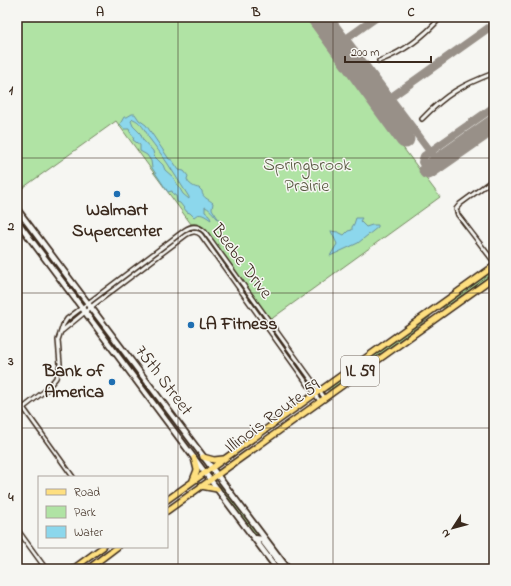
<svg xmlns="http://www.w3.org/2000/svg" width="511" height="586" font-family="'Indie Flower',sans-serif">
	<style>
		.green { fill: #b0e3a4; stroke: #768661 }
		.water { fill: #8cd7ec; stroke: #6c929a; fill-rule: evenodd }
		.lines { fill: none; stroke-linecap: round; stroke-linejoin: round }
		.taxiway { stroke: #989088; stroke-width: 8 }
		.runway { stroke: #989088; stroke-width: 19 }
		.minor-casing { stroke: #3b2a1e; stroke-width: 6 }
		.secondary-casing { stroke: #3b2a1e; stroke-width: 8 }
		.primary-casing { stroke: #3b2a1e; stroke-width: 8 }
		.minor { stroke: #f6f6f2; stroke-width: 3 }
		.secondary { stroke: #f6f6f2; stroke-width: 4.5 }
		.primary { stroke: #fedf80; stroke-width: 5 }
		.grid { fill: none; stroke: #3b2a1e; stroke-width: 1; stroke-opacity: 0.55 }
		.poi-dot { fill: #1f6fb2; stroke: #f6f6f2; stroke-width: 1.5 }
		.labels { text-anchor: middle; dominant-baseline: central; stroke-width: 3; stroke-linejoin: round; paint-order: stroke }
		.shield { fill: #f6f6f2; stroke: #73675e; stroke-width: 1 }
		.shield-label { font-size: 17px; font-weight: bold; fill: #3b2a1e }
		.park-label { font-size: 18px; fill: #585840; stroke: #f6f6f2 }
		.poi-label { font-size: 18px; font-weight: bold; fill: #3b2a1e; stroke: #f6f6f2 }
		.street-label { font-size: 18px; fill: #3b2a1e; stroke: #f6f6f2 }
		.neatline { fill: none; stroke: #3b2a1e; stroke-width: 1.5 }
		.grid-label { font-size: 13px; text-anchor: middle; font-weight: bold; fill: #3b2a1e }
	</style>
	<rect width="100%" height="100%" fill="#f6f6f2"/>
	<filter id="ink" filterUnits="userSpaceOnUse"><feTurbulence type="fractalNoise" baseFrequency=".025" numOctaves="2"/><feDisplacementMap in="SourceGraphic" scale="8" xChannelSelector="R" yChannelSelector="G"/><feConvolveMatrix kernelMatrix="1 2 1 2 8 2 1 2 1" color-interpolation-filters="sRGB"/></filter>
	<g filter="url(#ink)">
		<path class="green" d="M17,17H305L440,197L270,320L204,229L197,224H191L116,121L17,192Z
			M17,215L43,247L82,300L57,266L30,236L17,218Z
			M494,269V273L447,306L442,308L441,307Z
			M93,315L129,364L145,383L205,464L173,422L142,386L100,330Z
			M430,315V317L397,342L330,390H327Z
			M218,483L266,543L255,537L217,484Z"/>
		<path class="water" d="M132,114H135L139,120L146,125L169,159L172,160L179,170L184,171L188,176L187,179C188,184 195,188 199,188L202,191C202,198 209,199 213,203L212,209L219,220C214,216 212,210 205,207V212L209,215L211,220C206,217 200,211 194,217L190,213L187,212L180,203L177,202L176,196L173,194L172,191L168,192L152,168L151,161L147,155L140,151V145L133,140L134,137L130,132L129,129H124L120,124L124,117H127ZM133,119C139,121 143,127 146,132C149,137 145,134 149,138C155,146 162,155 168,164L189,197V199L183,194L173,177L165,170L163,165L154,156L153,151L143,140L140,133L133,126L131,121Z
			M356,218H362L360,221L366,227L372,225H378V227L358,243L330,256L337,244L331,231L338,232L344,235L348,231L352,230V227L354,224Z"/>
		<g class="lines">
			<path class="taxiway" d="M329,17L439,163
				M346,39L377,17
				M390,98L494,24
				M428,170L422,162L424,156L494,107"/>
			<path class="runway" d="M316,17L405,139
				M428,170L494,124"/>
			<defs>
				<path id="minor" d="M379,61C403,52 424,37 441,17
					M422,119C446,94 462,85 494,73
					M494,179L460,204L456,209L458,215L494,262
					M62,331L96,303L186,235C191,232 196,230 201,235L319,400
					M17,399L73,477
					M23,408L46,390L56,378L60,364L58,340L63,325L67,319L185,230C192,225 199,226 205,232L324,397
					M17,529L46,569"/>
				<path id="secondary" d="M17,209L288,569
					M17,221L277,569
					M254,538L261,539L284,569"/>
				<path id="primary" d="M203,457L214,460L223,459
					M193,480L197,470L194,458
					M201,486L217,489
					M167,500L494,266
					M167,511L494,277
					M73,569L103,547
					M88,569L117,547"/>
			</defs>
			<use href="#minor" class="minor-casing"/>
			<use href="#secondary" class="secondary-casing"/>
			<use href="#primary" class="primary-casing"/>
			<use href="#minor" class="minor"/>
			<use href="#secondary" class="secondary"/>
			<use href="#primary" class="primary"/>
		</g>
	</g>
	<path class="grid" d="M178,17V569M333,17V569M17,158H494M17,293H494M17,428H494"/>
	<g class="poi-dot">
		<circle cx="117" cy="194" r="4"/>
		<circle cx="191" cy="325" r="4"/>
		<circle cx="112" cy="382" r="4"/>
	</g>
	<g class="labels">
		<rect class="shield" x="341" y="356" width="38" height="30" rx="3"/>
		<g class="shield-label">
			<text x="360" y="371">IL 59</text>
		</g>
		<g class="park-label">
			<text x="307" y="166">Springbrook<tspan x="307" dy="21">Prairie</tspan></text>
		</g>
		<g class="poi-label">
			<text x="117" y="211">Walmart<tspan x="117" dy="21">Supercenter</tspan></text>
			<text x="199" y="325" text-anchor="start">LA Fitness</text>
			<text x="104" y="372" text-anchor="end">Bank of<tspan x="104" dy="21">America</tspan></text>
		</g>
		<g class="street-label">
			<text transform="translate(241 262) rotate(53)">Beebe Drive</text>
			<text transform="translate(163 381) rotate(53)">75th Street</text>
			<text transform="translate(273 417) rotate(-36)">Illinois Route 59</text>
		</g>
	</g>
	<rect width="511" height="586" fill="none" stroke="#f6f6f2" stroke-width="44"/>
	<rect x="38" y="476" width="130" height="72" fill="#f6f6f2" stroke="#aba49d"/>
	<rect x="46" y="489" width="20" height="6" fill="#fedf80" stroke="#aba49d"/>
	<text x="74" y="496" font-size="12" fill="#3b2a1e">Road</text>
	<rect x="46" y="506" width="20" height="12" fill="#b0e3a4" stroke="#aba49d"/>
	<text x="74" y="516" font-size="12" fill="#3b2a1e">Park</text>
	<rect x="46" y="526" width="20" height="12" fill="#8cd7ec" stroke="#aba49d"/>
	<text x="74" y="536" font-size="12" fill="#3b2a1e">Water</text>
	<g transform="translate(453 528) rotate(234)" stroke="#f6f6f2" stroke-width="3" paint-order="stroke">
	<path d="M0-3L7 15L0 10L-7 15Z" fill="#3b2a1e"/>
	<text y="-6" font-size="11" font-weight="bold" text-anchor="middle" fill="#3b2a1e">N</text>
	</g>
	<path d="M345 56v6h86v-6" fill="none" stroke="#3b2a1e" stroke-width="2"/>
	<text x="351" y="56" font-size="12" fill="#3b2a1e" stroke="#f6f6f2" stroke-width="3" paint-order="stroke">200 m</text>
	<rect x="22" y="22" width="467" height="542" class="neatline"/>
	<g class="grid-label">
		<text x="100" y="16">A</text>
		<text x="256" y="16">B</text>
		<text x="411" y="16">C</text>
		<text x="11" y="94">1</text>
		<text x="11" y="230">2</text>
		<text x="11" y="365">3</text>
		<text x="11" y="501">4</text>
	</g>
</svg>
